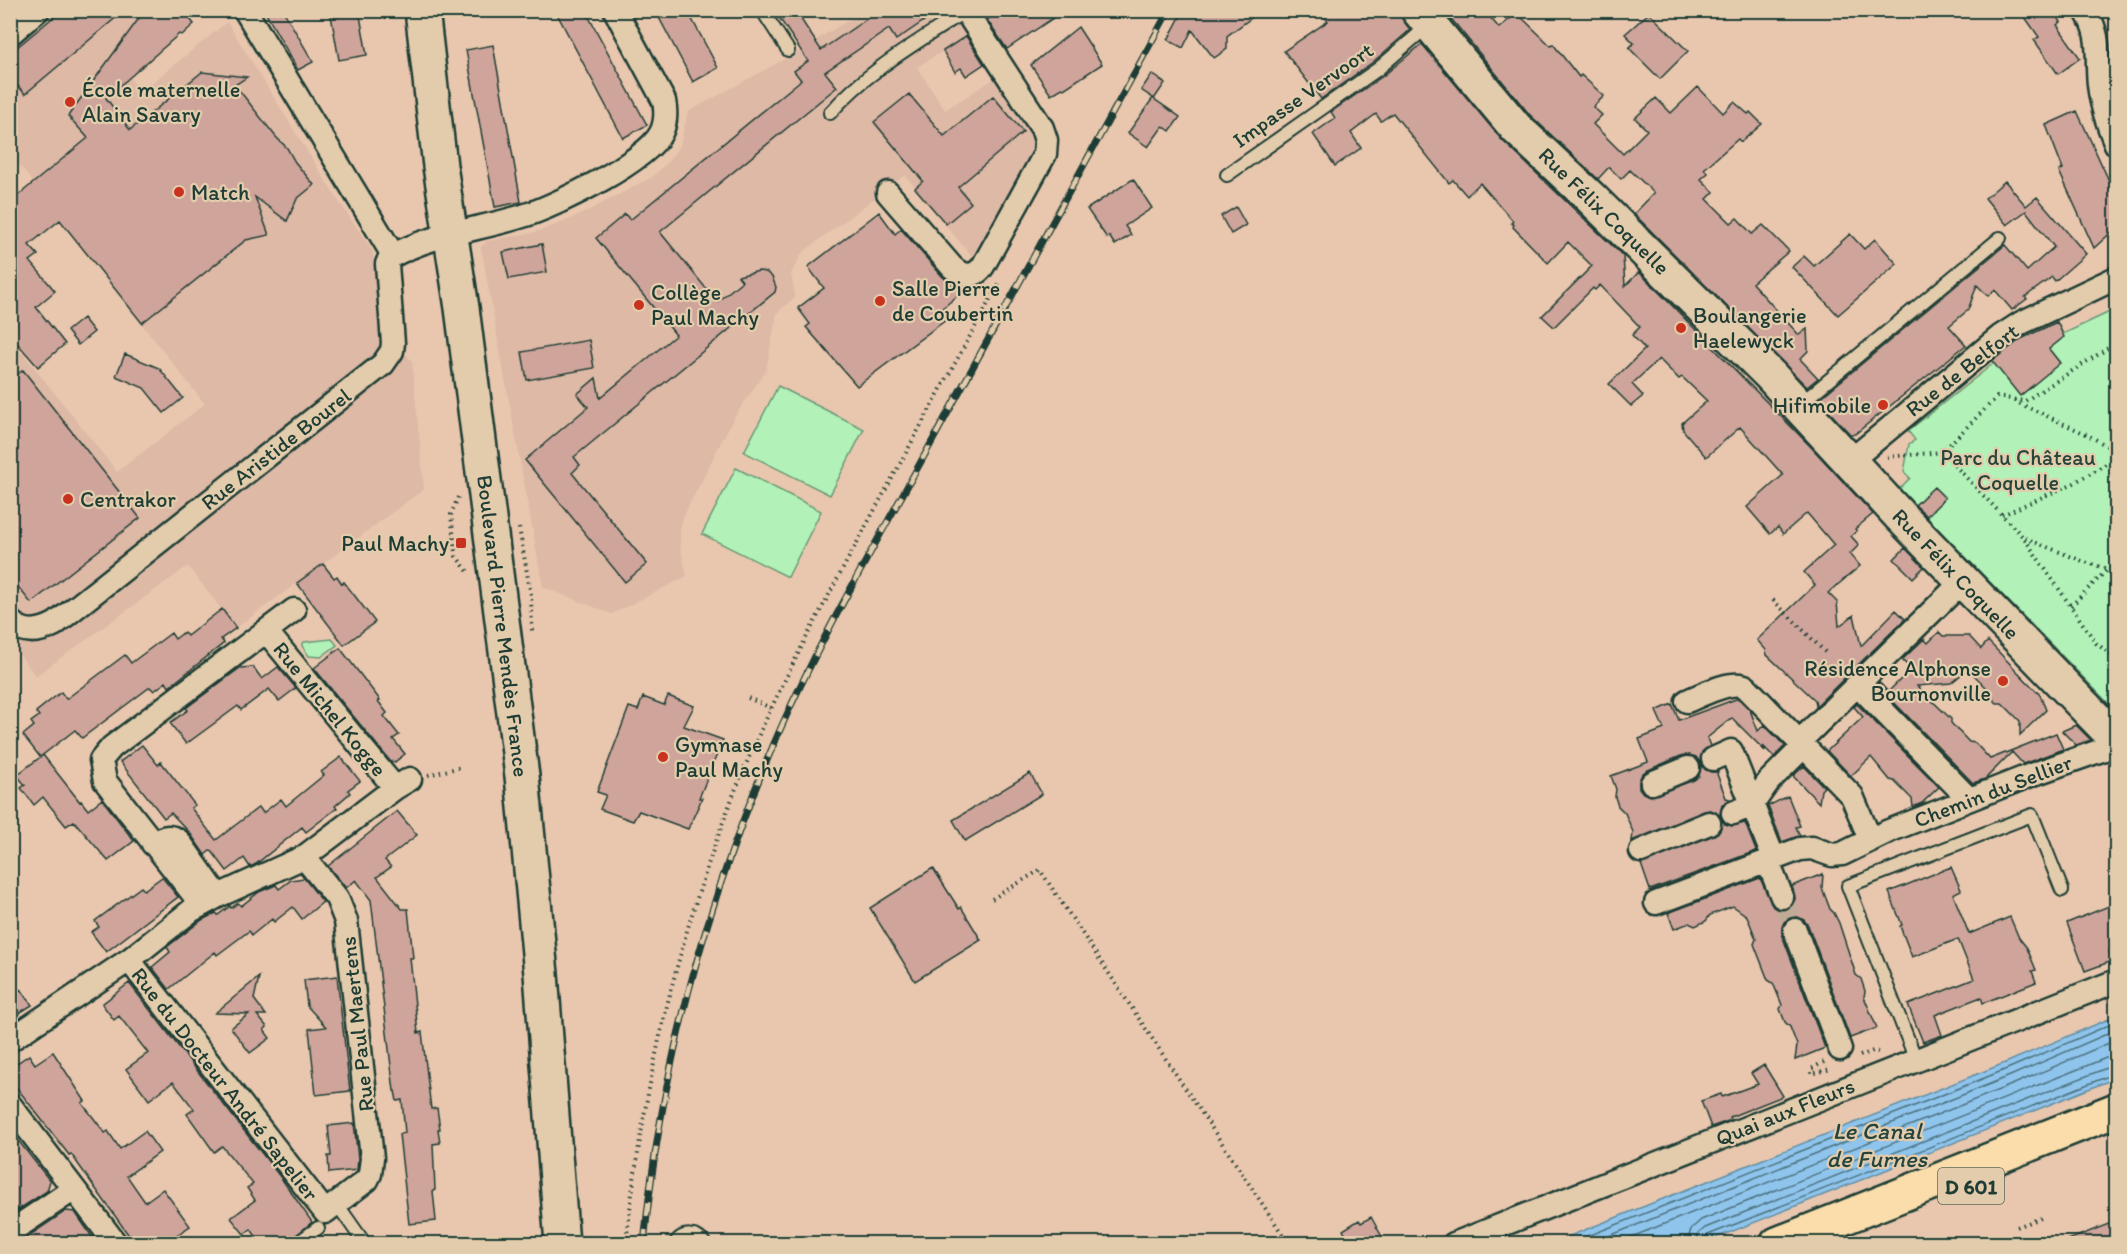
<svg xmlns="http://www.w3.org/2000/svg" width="2127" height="1254" font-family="Itim,sans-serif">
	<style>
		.built { fill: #ddb9a6 }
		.green { fill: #b2f1b7; stroke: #689776; stroke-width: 1.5 }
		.water { fill: #8fc4ed; stroke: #628ea3; stroke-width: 1.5 }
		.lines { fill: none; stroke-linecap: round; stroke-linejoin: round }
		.shore { stroke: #4c737e; stroke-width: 1.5 }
		.building { fill: #cfa49b; stroke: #1f3d34; stroke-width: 1.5 }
		.street-tunnel { stroke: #c1ab96; stroke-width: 22; stroke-dasharray: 22 11; stroke-linecap: butt }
		.lane-casing { stroke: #1f3d34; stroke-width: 16 }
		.street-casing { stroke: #1f3d34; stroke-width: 27 }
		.secondary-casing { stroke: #1f3d34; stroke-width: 38 }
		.primary-casing { stroke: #1f3d34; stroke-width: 38 }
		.path { stroke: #1f3d34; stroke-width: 4; stroke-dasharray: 1.5 4.5; stroke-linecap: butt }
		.lane { stroke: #e3ccac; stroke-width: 12 }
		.street { stroke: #e3ccac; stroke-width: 22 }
		.secondary { stroke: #e3ccac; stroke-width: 33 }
		.primary { stroke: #faddab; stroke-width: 33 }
		.rail-casing { stroke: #1f3d34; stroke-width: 7 }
		.rail { stroke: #e3ccac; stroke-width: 4.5; stroke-dasharray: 14; stroke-linecap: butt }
		.poi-dot { fill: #c8321e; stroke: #e3ccac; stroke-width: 2 }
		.labels { text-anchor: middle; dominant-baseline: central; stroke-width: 4.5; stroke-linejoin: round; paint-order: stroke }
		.shield { fill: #e3ccac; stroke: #5a6858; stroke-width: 1.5 }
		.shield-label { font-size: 21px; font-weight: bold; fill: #1f3d34 }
		.poi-label { font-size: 22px; fill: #1f3d34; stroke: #e3ccac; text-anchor: start }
		.street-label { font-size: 22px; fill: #1f3d34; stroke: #e3ccac }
		.park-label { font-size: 22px; fill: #26463b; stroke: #e3ccac }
		.water-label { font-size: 24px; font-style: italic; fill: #25443d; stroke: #e3ccac }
	</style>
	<rect width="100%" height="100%" fill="#e9c7ae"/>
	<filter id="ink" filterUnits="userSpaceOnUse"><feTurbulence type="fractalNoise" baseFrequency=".0167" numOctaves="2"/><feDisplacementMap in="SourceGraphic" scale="12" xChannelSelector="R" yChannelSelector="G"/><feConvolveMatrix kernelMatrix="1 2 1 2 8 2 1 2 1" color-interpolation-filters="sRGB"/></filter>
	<g filter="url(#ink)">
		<path class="built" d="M62,11H183L194,24L182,35L178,34L168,46L156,52L157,55L130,78L141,92L227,22L335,196L373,251L384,332L412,361L424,489L236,628L188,566L36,676L11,644L10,337L117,472L205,404L31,184L33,182L11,155V53Z
			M863,11H949L967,36L917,67L945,110L994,79L1034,139L1033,150L972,257L905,175L802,253L791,274L795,297L777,313L766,370L733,419L684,515L680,528V546L687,576L612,614L543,587L481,247L487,241L536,232L561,223L590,210L652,177L667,163L680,145L688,112L810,45V44Z"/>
		<path class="green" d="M2116,309V711L1899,489L1910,478L1904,472L1909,444L1915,440L1908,431L1994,363L1992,361L2018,341L2057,322L2063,334Z
			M778,386L864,429L830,495L744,452Z
			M736,468L821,511L788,577L702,534Z
			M332,639L337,645L321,657L309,656L302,646L304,642Z"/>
		<path class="water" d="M2116,1016V1078L1703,1243H1552L2005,1063Z"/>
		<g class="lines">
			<path class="shore" d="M1568,1244L2007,1069L2116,1022
				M1589,1244L2010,1076L2116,1030
				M1614,1244L2014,1084L2116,1040
				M1687,1244L1691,1229L1701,1220L2106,1058L2116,1057
				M1696,1244L1698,1234L1705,1228L2109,1067L2116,1066
				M1704,1244V1239L1708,1235L2116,1073"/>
		</g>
		<path class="building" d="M62,10H125L25,94L10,77V53Z
			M145,10H183L194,24L182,35L179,34L106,98L130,130L202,72L247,77L235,85L276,137L287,148L295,162L314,185L297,199L287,221L255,197L269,235L246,240L142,323L60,220L29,245L38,255L30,261L55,291L36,307L65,344L38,367L10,335V202L88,138L68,116Z
			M264,10H283L313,62L298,70Z
			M330,10H359L367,55L339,60Z
			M555,10H585L647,125L623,138Z
			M655,10H687L718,68L693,82Z
			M774,10H795L821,50L880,10H940L896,40L889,29L825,72L837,87L660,232L717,302L742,281L738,276L759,271L766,272L772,277L776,287L775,292L574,457L580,465L572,473L647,564L625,582L525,460L588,407L577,394L596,378L600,398L676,335L596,238L625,214L630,220L801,80L794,71L808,61Z
			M1002,10H1065L1007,49L987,20Z
			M1178,10H1262L1227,36V49L1214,58L1192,30L1183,48L1168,40L1181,15Z
			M1318,10H1397L1410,30L1373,62L1321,99L1284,51L1328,21Z
			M1444,10H1484L1499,28L1517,13L1551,46L1553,44L1579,77L1581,75L1604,96L1593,107L1602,115L1593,124L1623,154L1647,130L1635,118L1656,98L1671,113L1698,87L1723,113L1734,102L1748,114L1750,112L1762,124L1741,142L1738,139L1704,169L1708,173L1701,179L1714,192L1707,199L1731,223L1737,218L1752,234L1763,225L1789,251L1752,283L1799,335L1807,329L1808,351L1800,359L1818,378L1807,387L1634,214L1654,193L1630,170L1621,179L1609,167L1598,179L1530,115Z
			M2020,10H2053L2061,22L2057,25L2080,58L2058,74L2034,40L2039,37Z
			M1649,13L1688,51L1660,79L1629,48L1634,43L1625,34Z
			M1078,27L1102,64L1064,89L1062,88L1051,95L1031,65Z
			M966,36L984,64L966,76L961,68L955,72L943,51Z
			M1422,44L1502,140L1623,256L1625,286L1639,272L1812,448L1873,514L1855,529L1857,531L1851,536L1859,545L1850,554L1860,566L1828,593L1837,602L1839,626L1854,615L1861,646L1896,610L1905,619L1816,706L1815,700L1767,655L1766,650L1757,640L1815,585L1804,572L1834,545L1807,513L1783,534L1778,527L1770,534L1747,507L1783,475L1740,427L1706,457L1683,430L1682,423L1707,401L1682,377L1679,379L1659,359L1632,384L1643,396L1631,406L1609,384L1645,349L1632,335L1640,327L1600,285L1595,290L1593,288L1554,327L1542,316L1592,266L1568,242L1548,263L1513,227L1514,225L1511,223L1513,221L1480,183L1467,196L1453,180L1449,183L1393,113L1381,121L1376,114L1351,133L1361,148L1335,166L1313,134L1335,118L1331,112L1383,76Z
			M493,45L521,202L495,207L466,50Z
			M1152,74L1165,83L1154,99L1180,117L1170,131L1163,126L1148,147L1128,133L1153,98L1141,90Z
			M909,94L944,136L993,96L1023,132L958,187L971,203L946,224L915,188L923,181L874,122Z
			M2077,111L2116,196V228L2094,248L2059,171L2063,169L2046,125Z
			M1133,179L1152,208L1125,226L1131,235L1115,245L1109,236L1107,238L1087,209Z
			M2005,181L2026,206L2037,197L2086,254L2055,281L2052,277L2025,297L2027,299L2012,310L1995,290L1988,296L1977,285L1968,310L1949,326L1966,345L1855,434H1850L1818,400L2005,245L2027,271L2054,247L2026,211L2007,225L1985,198Z
			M1236,207L1246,225L1231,234L1221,216Z
			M879,212L895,234L901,229L942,276L961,293L940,310L947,319L857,386L806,327L810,324L798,308L824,288L808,267Z
			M1850,234L1864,249L1875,239L1897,264L1838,315L1792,267L1804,256L1814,266Z
			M542,244L547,272L509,279L503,252Z
			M83,318L94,332L78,345L67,331Z
			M2057,322L2064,337L2049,349L2060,363L2020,396L1992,361L2021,339Z
			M589,340L594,368L527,380L522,352Z
			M125,354L159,368L183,398L164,413L144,388L116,376Z
			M23,370L140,518L31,603L10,577V380Z
			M1934,487L1945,498L1927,516L1915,505Z
			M1905,548L1924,567L1913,578L1894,559Z
			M323,564L334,578L337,576L342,584L344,582L375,622L344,645L297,583Z
			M222,609L236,628L221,639L224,643L169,687L166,682L154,691L150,687L82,738L75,730L40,757L23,735L34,726L31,722L39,716L36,712L61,692L66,699L125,655L131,663L171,633L175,639L184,632L187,636Z
			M1939,632L1943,636H1969L1981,649L1988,641L2040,695L2046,710L2020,735V721L2002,703H1997L1988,694L1987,688L1968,669L1951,683L1917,686L1951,719V723L1969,742L1975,743L1990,759L2056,733L2063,749L2023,764L2012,752L1985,779L1973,783L1877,685L1879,682L1888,692L1911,669L1902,660L1924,639L1928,643Z
			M340,648L380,700L378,701L387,713L384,716L399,735L393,739L405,754L395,762L390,761L314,668Z
			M253,667L262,679L278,667L296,688L279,701L269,689L241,710L238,706L186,744L170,723L188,710L186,708L240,668Z
			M668,696L694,706L684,726L723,740L699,798H702L688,829L639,811L633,821L600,809L606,795L597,792L629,707L638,710L643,697L664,705Z
			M1736,699H1739L1750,710L1758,731L1764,725L1785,746L1774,757L1763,746L1765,751L1732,718L1707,738L1710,746L1702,752L1700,763L1696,757L1689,755H1683L1646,771L1642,774L1639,781V788L1643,793L1651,796L1694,780L1699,776L1701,765L1706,770L1711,772H1718L1717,774L1726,798L1730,799L1722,805L1720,816L1711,810L1704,811L1632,841L1633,832L1625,813L1618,806L1615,797L1616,789L1611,776L1648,762L1639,739L1664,729L1656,711L1672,704L1679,720Z
			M1857,704L1939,787L1922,803L1913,807L1912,799L1894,781L1890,780L1871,757L1851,776L1827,751L1863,717L1854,707Z
			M2076,725L2091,740L2076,745L2062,731Z
			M142,745L158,765L161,762L195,805L191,808L216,840L259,807L263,813L281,799L286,806L324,775L321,772L341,757L360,781L348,790L350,793L335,806L337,808L306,832L302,827L256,864L250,867L244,858L227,871L211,850L205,855L190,833L171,813L164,818L120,762Z
			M43,755L80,802L81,801L88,810L102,799L134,841L108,861L74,821L66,826L43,797L34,805L21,788L25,785L17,775Z
			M1804,766L1824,787L1821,790L1819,803L1793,776Z
			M1030,773L1042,794L965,841L953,820Z
			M1788,796L1800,826L1796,827L1800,836L1782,842L1768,806Z
			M397,811L417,835L385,860L391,867L377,877L402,909H408L413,958H410L418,1033L422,1032L431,1109L437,1108L440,1129H438L440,1143L433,1144L435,1190L433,1191L436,1221L409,1224L399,1134L405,1133L402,1100L397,1101L395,1091H394L371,900L356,880L346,888L328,866Z
			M1722,820L1725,824L1732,826L1745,823L1756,851L1650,890L1641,864L1714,835L1720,831Z
			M1951,867L1961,890L1953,894L1969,934L2010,917L2019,938L2027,948L2036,970L2032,971L2036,982L1983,1003L1981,997L1935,1015L1942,1035L1923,1042L1908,1005L1974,979L1958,939L1912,957L1900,926L1902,925L1889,892Z
			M933,868L959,909L961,907L981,940L915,981L870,908Z
			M1823,874L1822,888L1830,909L1834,913L1839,923L1856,975L1861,979L1865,991L1864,997L1877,1028L1850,1038L1808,925L1804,920L1798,917L1790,918L1784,922L1782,927V935L1825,1048L1795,1060L1797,1045L1790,1027L1785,1022L1780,1009L1782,1005L1773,983L1768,980L1754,944L1756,939L1747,916L1733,906L1710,915L1706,921L1695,926L1689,923L1674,929L1668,913L1760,878L1773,907L1780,910H1786L1792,906L1795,899L1792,886Z
			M162,877L178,897L106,952L91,932L99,927L95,921L141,887L144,890Z
			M304,878L323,902L302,919L293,907L274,922L272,919L252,935L249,931L217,955L215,952L169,989L152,967L170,952L167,947L202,920L216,913L218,915L230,906L231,908L238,903L241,906L259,892L276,885L279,889L291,880Z
			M2116,903V948L2109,951L2112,961L2085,971L2067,923Z
			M337,976L350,1091L316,1095L309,1029L326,1027L307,1006L304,980Z
			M259,977L254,999L266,1015H257L267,1027L264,1030L270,1038L250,1053L231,1028L249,1014L215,1013Z
			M129,983L281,1178L312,1222L286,1244H261L251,1229L244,1234L231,1218L255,1200L247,1188L253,1184L222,1146L214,1152L187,1114L194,1109L173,1082L149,1100L126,1069L148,1053L119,1016L114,1020L102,1004Z
			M21,989L32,1005L10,1019V996Z
			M53,1052L85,1101L82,1103L105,1133L108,1131L120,1149L145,1131L160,1152L127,1176L145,1202L163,1189L190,1226L177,1235L183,1244H135L71,1154L69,1155L10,1079V1068L29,1055L35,1064Z
			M1764,1065L1783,1096L1730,1117L1731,1120L1711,1127L1701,1101L1721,1094L1722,1097L1758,1084L1751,1073Z
			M354,1123L358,1159L357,1170L329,1173L328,1156H331L328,1126Z
			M10,1130L50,1181L47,1191L10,1215Z
			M66,1211L75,1212L97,1244H17Z
			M1371,1217L1386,1244H1350L1343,1230L1359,1220L1361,1223Z
			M2116,1221V1244H2063V1242Z"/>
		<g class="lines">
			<path class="street-tunnel" d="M1782,897L1795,930"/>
			<defs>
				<path id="lane" d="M762,10L788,50
					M830,113C868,70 918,42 965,11
					M1227,175L1378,69L1429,25
					M1800,404L2000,238
					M1916,1060L1848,886L2032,815L2062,890
					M337,1204L365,1244
					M296,1244L318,1228
					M675,1244C682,1232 697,1233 705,1244"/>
				<path id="street" d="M245,10L393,255
					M2085,10C2102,36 2096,56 2099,84C2101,105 2108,125 2116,144
					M10,34L38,10
					M888,193L952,267C962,276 974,279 983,266L1045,154L1046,140L1042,128L965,10
					M1850,461L2001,336L2021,323L2116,278
					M10,621C24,635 40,632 55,624L383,364L392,351L393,343L387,264L390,257C433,233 480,230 526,215C557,205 647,161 661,133C666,123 666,111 664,101L615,10
					M266,631L395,788
					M1858,685L1969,799
					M1687,701C1701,695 1733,679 1746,687L1852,796L1870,839
					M1800,741L1963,581
					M1713,759L1731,751L1774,859
					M1652,783L1688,768
					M1733,813L1752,805L1769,781L1804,746
					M153,844C162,837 169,834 179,841L218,896
					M1641,851L1709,823
					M1768,862L1782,897
					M1656,903L1800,849L1812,848L1832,855L1842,854L1889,831L2031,775L2116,745
					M201,904L105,781L101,760L112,747L294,610
					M1795,930L1840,1049
					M129,960L325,1212L367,1180L370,1174L372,1158L346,921L337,898L304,857
					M10,1040L129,960L192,910L218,896L304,857L395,788L410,779
					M10,1105L116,1244
					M10,1232L74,1189
					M1454,1244L2116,981"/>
				<path id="secondary" d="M422,10L440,166L462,308L522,776L541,974L562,1244
					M1418,10L1516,128L1591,198L1770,375L1901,517L2116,739"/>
				<path id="primary" d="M1777,1244L2116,1110"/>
			</defs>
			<use href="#lane" class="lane-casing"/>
			<use href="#street" class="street-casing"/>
			<use href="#secondary" class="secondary-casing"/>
			<use href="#primary" class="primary-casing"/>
			<path class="path" d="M2014,401L2086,434L2116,451
				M1942,452L2024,538L2096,643L2116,659
				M1887,457L1942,452L1997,397L2025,401L2116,343
				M458,497L451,515L456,556L469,573
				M2002,515L2074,483L2116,458
				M519,528L531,595L532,631
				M2025,538L2082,561L2116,572
				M1773,600L1825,652
				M2071,606L2108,569
				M748,698L771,708
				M428,775L461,767
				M992,899L1040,870L1289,1244
				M1860,1056L1873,1051L1878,1052
				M1824,1062L1811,1069V1074L1831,1069
				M2017,1227L2041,1218
				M626,1244C643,1087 676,943 733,796C770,702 819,613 867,524C912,442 956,361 1001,280"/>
			<use href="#lane" class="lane"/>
			<use href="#street" class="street"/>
			<use href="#secondary" class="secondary"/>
			<use href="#primary" class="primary"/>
			<defs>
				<path id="rail" d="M644,1244C660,1072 705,905 773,746C820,636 883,532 940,427C1016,288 1093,149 1169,10"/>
			</defs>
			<use href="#rail" class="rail-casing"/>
			<use href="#rail" class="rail"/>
		</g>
	</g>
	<g class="poi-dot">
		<circle cx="70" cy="102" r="6"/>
		<circle cx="179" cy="192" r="6"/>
		<circle cx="880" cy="301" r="6"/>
		<circle cx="639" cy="305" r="6"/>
		<circle cx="1681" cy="328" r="6"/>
		<circle cx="1883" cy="405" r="6"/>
		<circle cx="68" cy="499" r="6"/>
		<rect x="455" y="537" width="12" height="12" rx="3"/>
		<circle cx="2003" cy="681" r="6"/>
		<circle cx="663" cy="757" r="6"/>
	</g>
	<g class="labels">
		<rect class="shield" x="1938" y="1168" width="66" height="36" rx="4.5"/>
		<g class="shield-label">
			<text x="1971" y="1186">D 601</text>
		</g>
		<g class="poi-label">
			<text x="82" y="89">École maternelle<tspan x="82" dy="25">Alain Savary</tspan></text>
			<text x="191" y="192">Match</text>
			<text x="892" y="288">Salle Pierre<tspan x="892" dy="25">de Coubertin</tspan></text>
			<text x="651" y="292">Collège<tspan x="651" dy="25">Paul Machy</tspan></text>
			<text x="1693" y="315">Boulangerie<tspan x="1693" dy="25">Haelewyck</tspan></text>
			<text x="1871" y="405" text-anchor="end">Hifimobile</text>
			<text x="80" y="499">Centrakor</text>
			<text x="449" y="543" text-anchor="end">Paul Machy</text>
			<text x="1991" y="668" text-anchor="end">Résidence Alphonse<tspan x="1991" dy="25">Bournonville</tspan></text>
			<text x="675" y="744">Gymnase<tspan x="675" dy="25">Paul Machy</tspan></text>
		</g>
		<g class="street-label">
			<text transform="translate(1303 95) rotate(-35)">Impasse Vervoort</text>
			<text transform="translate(1604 211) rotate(44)">Rue Félix Coquelle</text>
			<text transform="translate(1962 370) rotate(-38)">Rue de Belfort</text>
			<text transform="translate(276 449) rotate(-38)">Rue Aristide Bourel</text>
			<text transform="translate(1956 574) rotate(46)">Rue Félix Coquelle</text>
			<text transform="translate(503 626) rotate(83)">Boulevard Pierre Mendès France</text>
			<text transform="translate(330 709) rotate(51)">Rue Michel Kogge</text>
			<text transform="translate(1993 791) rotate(-21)">Chemin du Sellier</text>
			<text transform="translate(357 1024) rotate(-96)">Rue Paul Maertens</text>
			<text transform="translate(225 1084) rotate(52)">Rue du Docteur André Sapelier</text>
			<text transform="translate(1785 1112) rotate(-22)">Quai aux Fleurs</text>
		</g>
		<g class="park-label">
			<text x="2018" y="457">Parc du Château<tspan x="2018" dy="25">Coquelle</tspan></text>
		</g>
		<g class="water-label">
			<text x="1877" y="1130">Le Canal<tspan x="1877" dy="28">de Furnes</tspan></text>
		</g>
	</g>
	<rect width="2127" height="1254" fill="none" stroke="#e3ccac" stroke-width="36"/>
	<rect x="18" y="18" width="2091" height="1218" fill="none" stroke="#1f3d34" stroke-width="2" filter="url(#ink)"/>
</svg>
